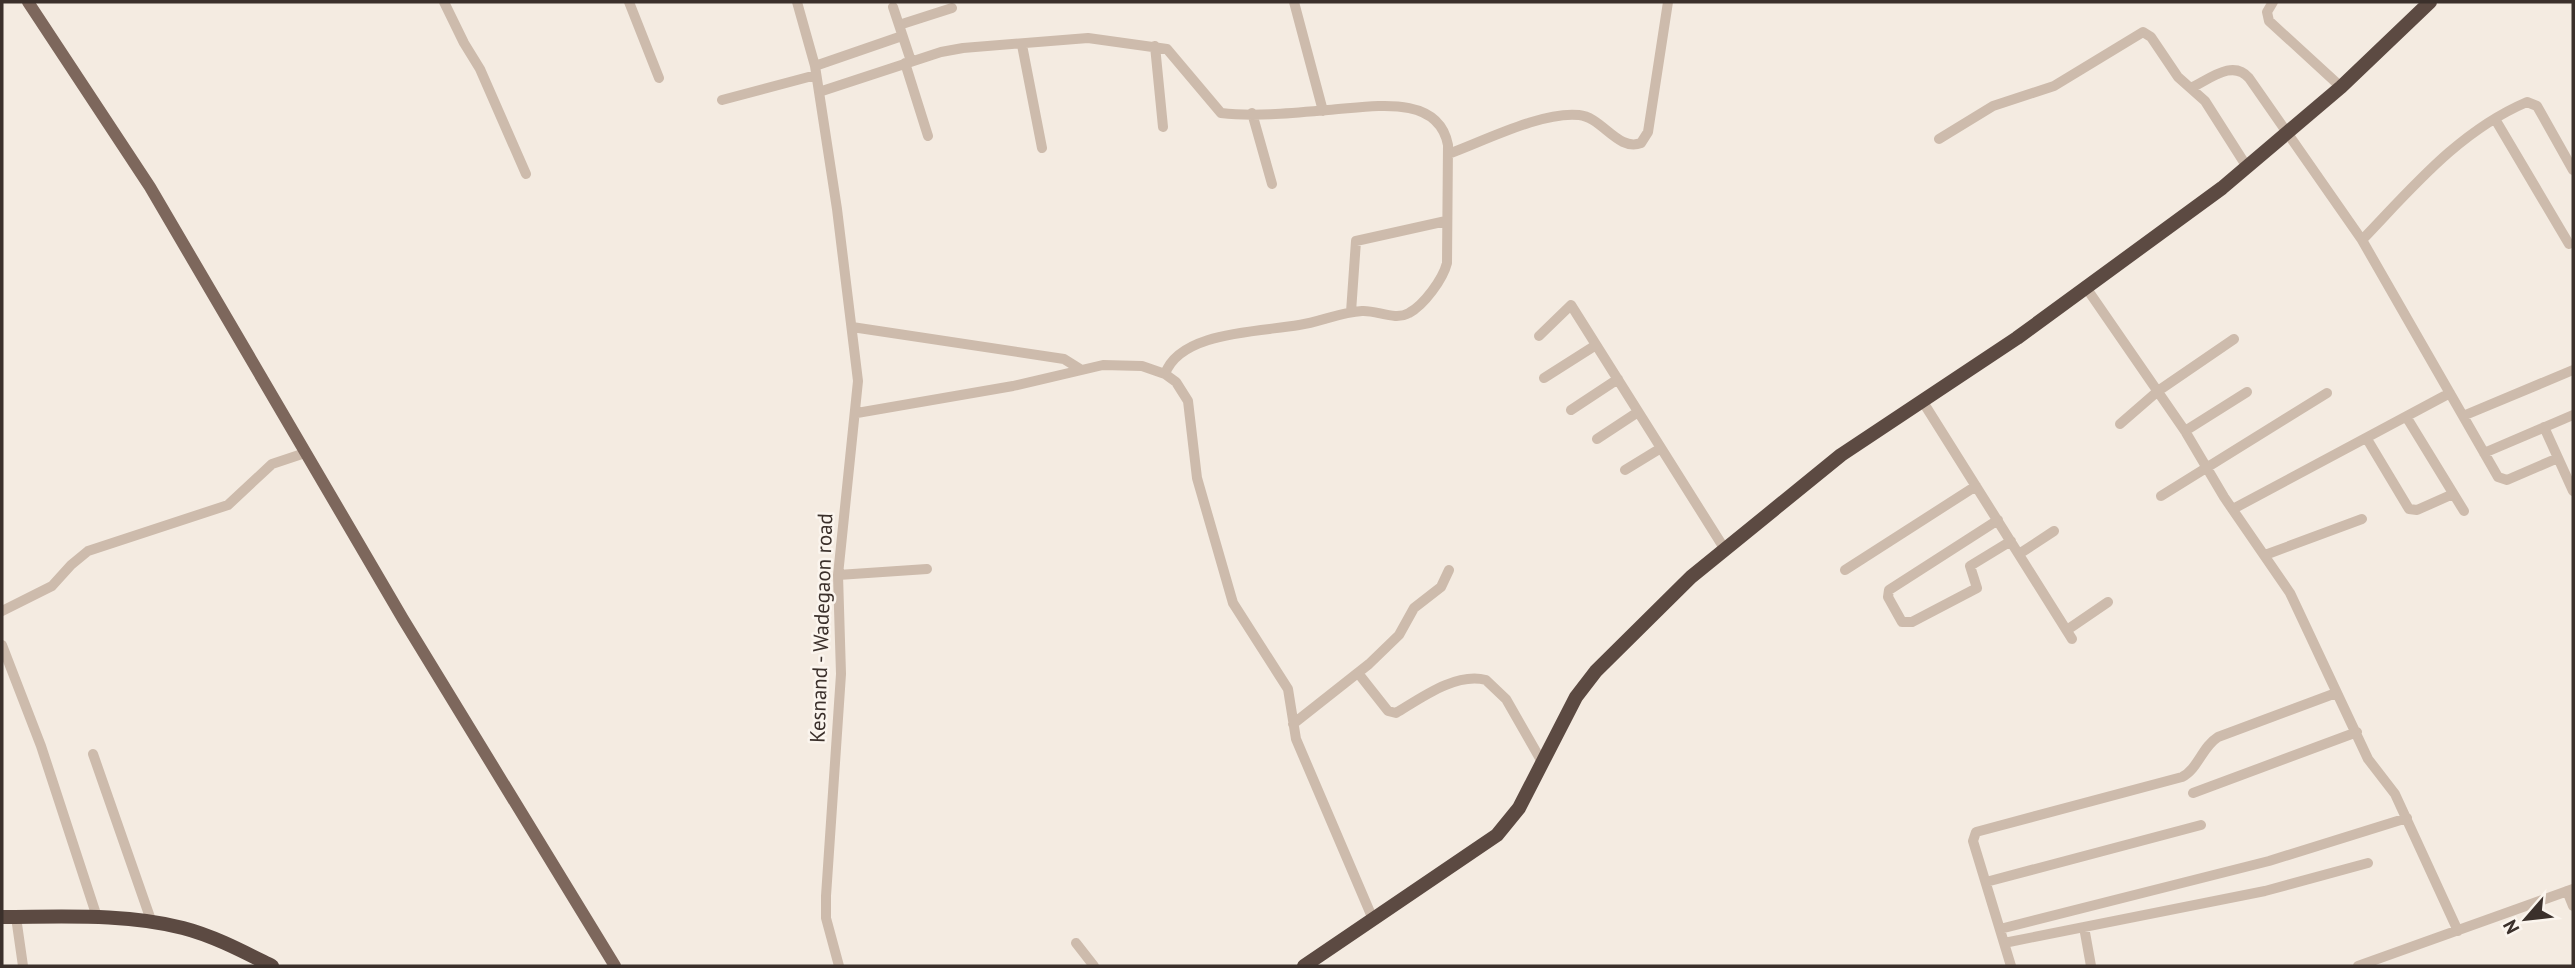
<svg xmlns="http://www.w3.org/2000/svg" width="2575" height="968" font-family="'PT Sans',sans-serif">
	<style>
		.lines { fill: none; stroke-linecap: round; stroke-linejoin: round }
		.minor { stroke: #cdbbac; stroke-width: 10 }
		.major { stroke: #7d675c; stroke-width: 12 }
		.highway { stroke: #5c4a42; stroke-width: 14 }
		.labels { text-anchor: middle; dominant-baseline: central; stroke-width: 5; stroke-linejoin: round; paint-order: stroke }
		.street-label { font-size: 21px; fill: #3b302b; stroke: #fbf5ee }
	</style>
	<rect width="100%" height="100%" fill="#f4ebe1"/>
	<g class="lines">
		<path class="minor" d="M444,2L464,43L480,69L526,174
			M629,2L659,78
			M797,2L815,66L837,209L858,381L838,575L841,674L826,896V918L839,966
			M1294,2L1323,111
			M2273,2L2267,12L2269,21L2341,87
			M893,7L911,61
			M899,25L952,8
			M1022,45L1042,148
			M1155,46L1163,127
			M905,63L928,136
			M815,66L902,36
			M2191,88C2210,79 2233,59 2249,78L2362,240L2498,477L2507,480L2558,458
			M819,92L941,52L963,48L1088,38L1167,49L1221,113C1254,117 1294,113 1328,110C1366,108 1438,91 1448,145L1447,263C1443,279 1424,305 1409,313C1395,321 1377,310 1362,311C1341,312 1320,322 1299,325C1260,332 1180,331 1165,374
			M722,100L816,75
			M1252,113L1272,184
			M2495,119L2569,244
			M1939,139L1993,106L2054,86L2143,32L2151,37L2178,77L2205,101L2247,167
			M1448,154C1484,141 1542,111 1579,115C1602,117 1618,152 1641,143L1648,132L1668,2
			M2362,240C2412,188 2459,131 2527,102L2537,106L2573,170
			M2085,286L2185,431L2224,497L2290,593L2368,759L2395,794L2458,931
			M1351,312L1356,241L1446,221
			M852,327L1064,359L1080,369
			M1539,336L1571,305L1724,548
			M1544,378L1596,345
			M1923,402L2072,639
			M1571,410L1618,379
			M857,413L1013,386L1103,365L1142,366L1165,374L1176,382L1188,401L1197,478L1233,603L1288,689L1296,739L1372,917
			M2463,416L2573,370
			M2407,418L2464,511
			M2120,424L2158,391L2234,339
			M2544,427L2573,491
			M2185,431L2247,392
			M1597,439L1638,412
			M2367,439L2409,509L2417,510L2453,494
			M2484,453L2573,415
			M1625,470L1661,448
			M2161,496L2327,393
			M2233,509L2450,393
			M1998,520L1889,590L1888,597L1902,622H1912L1977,588L1970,566L2011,541
			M2019,554L2054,531
			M2265,555L2362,519
			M1845,570L1976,486
			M838,575L927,569
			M2,611L52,586L71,565L88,551L228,505L272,464L305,453
			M2067,630L2108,602
			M2,645L41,746L97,917
			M1358,673L1388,711L1396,713C1421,698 1456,672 1486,680L1506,699L1542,762
			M1293,724L1369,664L1399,635L1414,608L1441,587L1449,570
			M93,754L152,923
			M2193,793L2357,732
			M1986,882L2201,825
			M2567,891L2573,906
			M16,917L23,966
			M2084,927L2091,966
			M2000,929L2269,861L2407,818
			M1076,943L1094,966
			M2004,943L2265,891L2368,863
			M2011,966L1973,841L1976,832L2182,777C2198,769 2202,747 2218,737L2336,693
			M2358,966L2573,889"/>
		<path class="major" d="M28,2L150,187L403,619L615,966"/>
		<path class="highway" d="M2,917C61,917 125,913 183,928C214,936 244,952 272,966
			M1304,966L1497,835L1519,808L1576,697L1596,671L1691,577L1841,455L2017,338L2222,188L2341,87L2430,2"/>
	</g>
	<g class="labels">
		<g class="street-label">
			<text transform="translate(821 628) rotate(-88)">Kesnand - Wadegaon road</text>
		</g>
	</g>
	<rect width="2575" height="968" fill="none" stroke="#3b302b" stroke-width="7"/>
	<g transform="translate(2526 919) rotate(242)" stroke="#fbf5ee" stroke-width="5" paint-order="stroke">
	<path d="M0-5L12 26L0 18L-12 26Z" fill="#3b302b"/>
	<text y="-10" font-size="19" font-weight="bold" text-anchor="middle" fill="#3b302b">N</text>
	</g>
</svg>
